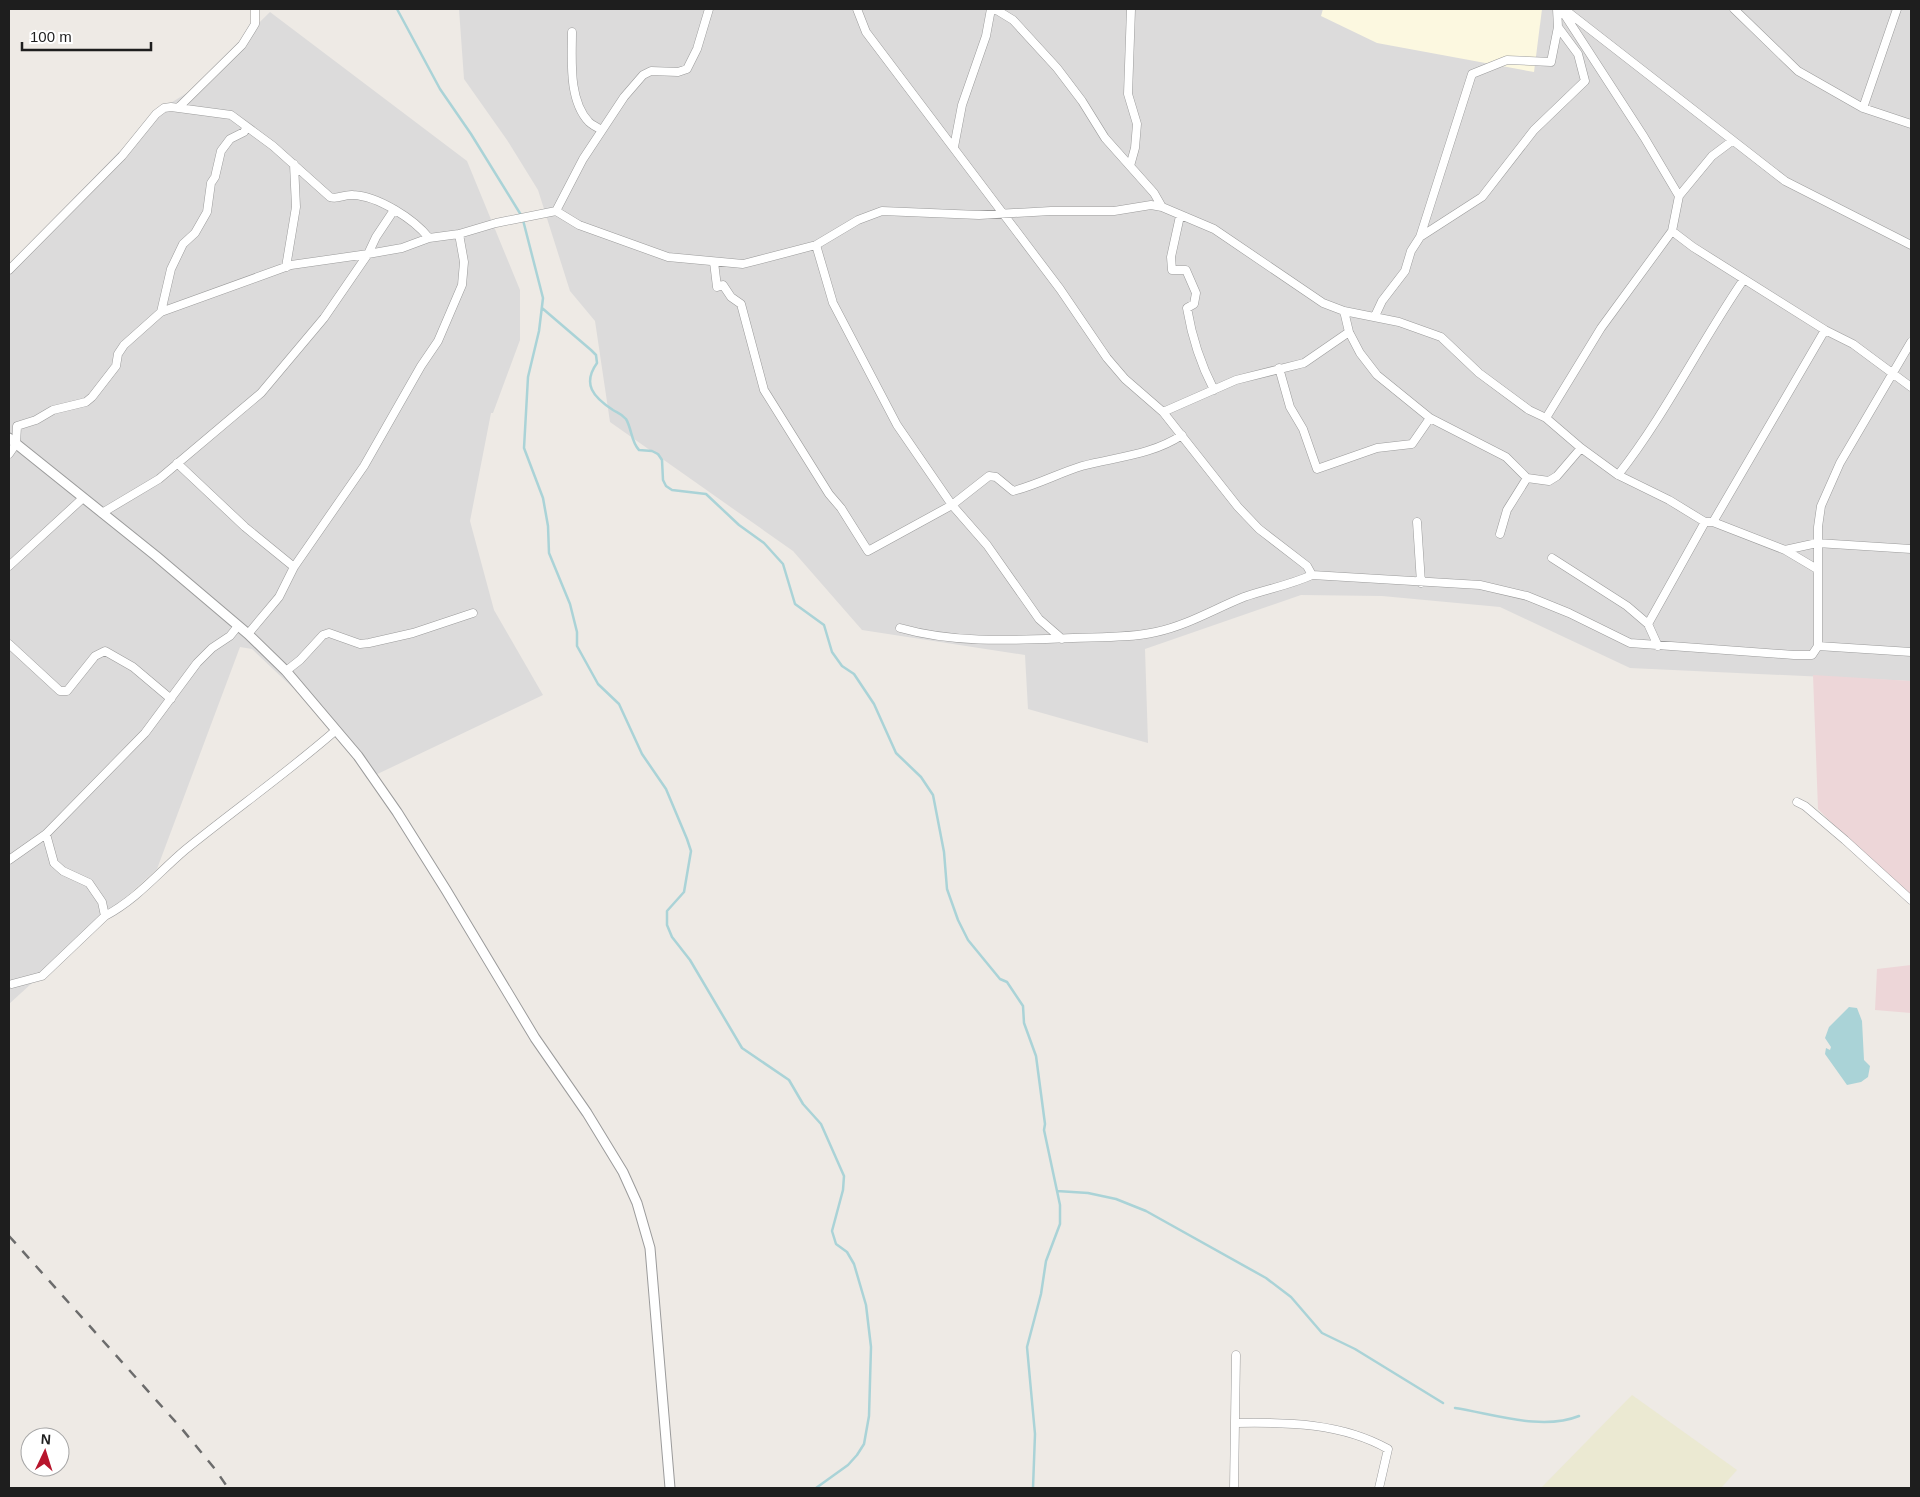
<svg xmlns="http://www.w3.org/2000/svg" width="1920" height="1497" font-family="Helvetica,sans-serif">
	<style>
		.residential { fill: #dcdbdb }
		.commercial { fill: #edd6d8 }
		.education { fill: #fcf8e0 }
		.farmland { fill: #ebe9d2 }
		.water { fill: #aad3d7 }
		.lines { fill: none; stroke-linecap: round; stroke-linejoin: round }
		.stream { stroke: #aad3d7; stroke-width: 2.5 }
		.minor-casing { stroke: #9b9b9b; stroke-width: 9 }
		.tertiary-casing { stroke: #9b9b9b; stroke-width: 11 }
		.minor { stroke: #fff; stroke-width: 8 }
		.tertiary { stroke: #fff; stroke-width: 9 }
		.rail { stroke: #6c6c6c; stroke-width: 2.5; stroke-dasharray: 10 10; stroke-linecap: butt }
	</style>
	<rect width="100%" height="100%" fill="#eeeae5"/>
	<path class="residential" d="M459,9H1911V681L1630,668L1500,607L1382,596L1301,595L1145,649L1148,743L1028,709L1025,655L862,630L793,551L610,422L595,321L570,291L538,190L507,140L464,79Z
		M270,12L467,161L520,290V340L493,413H491L470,521L494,610L543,695L367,779L329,722L252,649L240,647L157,869L9,1004V264L161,109L190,91Z"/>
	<path class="commercial" d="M1813,675L1911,681V903L1818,809Z
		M1911,965V1013L1875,1010L1877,969Z"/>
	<path class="education" d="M1323,9H1542L1534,72L1377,43L1321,16Z"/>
	<path class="farmland" d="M1632,1395L1737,1470L1721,1488H1541Z"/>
	<path class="water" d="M1849,1007L1857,1008L1862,1021L1864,1060L1870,1066L1868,1077L1861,1082L1847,1085L1825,1054L1826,1048L1830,1050L1831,1047L1825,1038L1829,1027Z"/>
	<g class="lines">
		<path class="stream" d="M397,9L440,89L471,134L521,215
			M523,220L543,298L539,331L528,377L524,448L543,498L548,526L549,553L570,604L577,632V646L598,684L619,704L642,754L666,789L687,839L691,851L684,892L667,911V925L672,937L690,960L742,1048L789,1080L803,1104L821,1124L844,1176L843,1190L832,1231L836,1244L847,1252L854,1264L866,1305L871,1347L869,1416L864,1444L857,1455L848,1465L816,1488
			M542,308L591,350L596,355L597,363C582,384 593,397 613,410C618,413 622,414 626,419C632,429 631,442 639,450L652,451L658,454L662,460L663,480L666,486L672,490L706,494L739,525L764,543L783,564L795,604L824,625L832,652L842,666L854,674L874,704L896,753L921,777L933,795L944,852L947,889L958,920L968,940L1000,979L1007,982L1023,1006L1024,1023L1036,1056L1045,1124L1044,1130L1060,1205V1224L1046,1261L1041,1294L1027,1347L1035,1434L1033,1488
			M1057,1191L1088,1193L1116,1199L1146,1211L1266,1278L1291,1297L1322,1333L1355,1349L1443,1403
			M1455,1408C1494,1414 1542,1431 1579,1416"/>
		<defs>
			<path id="minor" d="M857,9L866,32L1060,289L1107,358L1125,379L1163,412L1238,507L1259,529L1307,566L1312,575
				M995,9L1013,20L1057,68L1082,101L1105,138L1154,193L1162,207L1214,229L1323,303L1344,311L1399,322L1441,337L1479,373L1529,410L1546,418L1581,448L1618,475L1669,500L1705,522H1713L1785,550L1817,543L1911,549
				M1564,9L1785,181L1911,245
				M1734,9L1798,71L1863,108L1911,124
				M572,32C572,59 568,100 589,122C592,125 598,128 602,130
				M179,107L242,45L255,24V9
				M1863,108L1897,9
				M954,147L962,105L986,36L991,9
				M1130,166L1135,148L1137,124L1128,94L1131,9
				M1679,196L1712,156L1732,141
				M556,211L579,225L668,257L743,264L816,245L858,220L882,211L979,215L1051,211H1114L1151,205L1162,207
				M1180,216L1171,257L1172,270H1186L1196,293L1194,304L1187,308C1192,338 1200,363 1214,390
				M1672,231L1693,247L1825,330L1853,344L1911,387
				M1420,237L1472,74L1507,60L1551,62L1558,27
				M816,245L833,303L897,425L952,505L987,545L1039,619L1062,639
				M714,262L717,287L723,285L731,297L741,304L764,390L829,494L841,508L868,551L952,505L989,476L996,477L1013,491C1037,485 1059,473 1082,466C1116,457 1152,455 1182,435
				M286,267L296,207L294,164
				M9,270L122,156L156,114L164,108L171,107L231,115L273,146L330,197C338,200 344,194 353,195C378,196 414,219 429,238
				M1344,311L1349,332L1360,353L1377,375L1430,418L1506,457L1527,478L1549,481L1557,476L1581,448
				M161,312L171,269L183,244L195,233L207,212L211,183L215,177L221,151L230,139L244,132L247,127
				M1375,316L1382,301L1405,271L1411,251L1420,237L1482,197L1534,130L1585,81L1578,54L1558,27L1557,9
				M1279,368L1290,407L1303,429L1317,469L1377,448L1412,444L1430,418
				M1163,412L1236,380L1304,363L1349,332
				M1546,418L1601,328L1672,231L1679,196L1644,137L1561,9
				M9,454L16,444L17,426L36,420L53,410L86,402L92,397L116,366L118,354L124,345L161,312L291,265L368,254L376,237L394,210
				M177,463L245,527L294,567
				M1618,475C1666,414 1700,343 1744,279
				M102,513L159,479L261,393L324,318L368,254L402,248L429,238L459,234L496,223L556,211L583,159L624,97L643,75L651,71L678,72L687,69L697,49L709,9
				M1417,522L1421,583
				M1713,522L1825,330
				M1500,534L1507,510L1527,478
				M1785,550L1817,569
				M1552,558L1627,606L1648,624L1658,646
				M9,566L83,498
				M1648,624L1705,522
				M900,628C956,644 1016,640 1073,638C1100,637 1130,638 1156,632C1188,625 1214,609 1244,597C1267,589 1290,585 1312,575L1480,585L1527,596L1569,613L1630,643L1794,655H1812L1818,646L1911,652
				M248,634L279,597L294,567L364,466L421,366L438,341L462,285L464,262L459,234
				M9,644L60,691H67L95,656L105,651L133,667L171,699
				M1818,646V527L1821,506L1840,463L1911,342
				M286,671L300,660L323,635L329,633L360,644L369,643L413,633L473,613
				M1797,802L1805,806L1845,840L1911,900
				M9,860L46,834L145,733L197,663L212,648L230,636L238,626
				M105,916C137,899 158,873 185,850C234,810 287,773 335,731
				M12,984L42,976L105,916L102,902L89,883L63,871L54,863L46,834
				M1236,1423C1287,1422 1342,1423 1388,1449L1379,1488
				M1234,1488L1236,1355"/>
			<path id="tertiary" d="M9,438L156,556L248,634L286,671L358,756L397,812L446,890L535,1038L587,1113L623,1172L637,1203L650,1248L670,1488"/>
		</defs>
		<use href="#minor" class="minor-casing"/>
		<use href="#tertiary" class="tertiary-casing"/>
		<use href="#minor" class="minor"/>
		<use href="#tertiary" class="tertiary"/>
		<path class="rail" d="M9,1236L182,1429L215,1469L228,1488"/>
	</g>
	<rect width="1920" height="1497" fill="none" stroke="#1e1e1e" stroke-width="20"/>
	<g transform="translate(45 1452) rotate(4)"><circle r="24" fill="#ffffff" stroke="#a5a5a5"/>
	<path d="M0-4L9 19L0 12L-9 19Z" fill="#b7152c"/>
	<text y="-8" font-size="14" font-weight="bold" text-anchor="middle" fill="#1e1e1e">N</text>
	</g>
	<path d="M22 42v8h129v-8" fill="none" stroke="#1e1e1e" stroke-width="2.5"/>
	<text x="30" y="42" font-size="15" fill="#1e1e1e" stroke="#ffffff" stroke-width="4" paint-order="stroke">100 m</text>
</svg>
